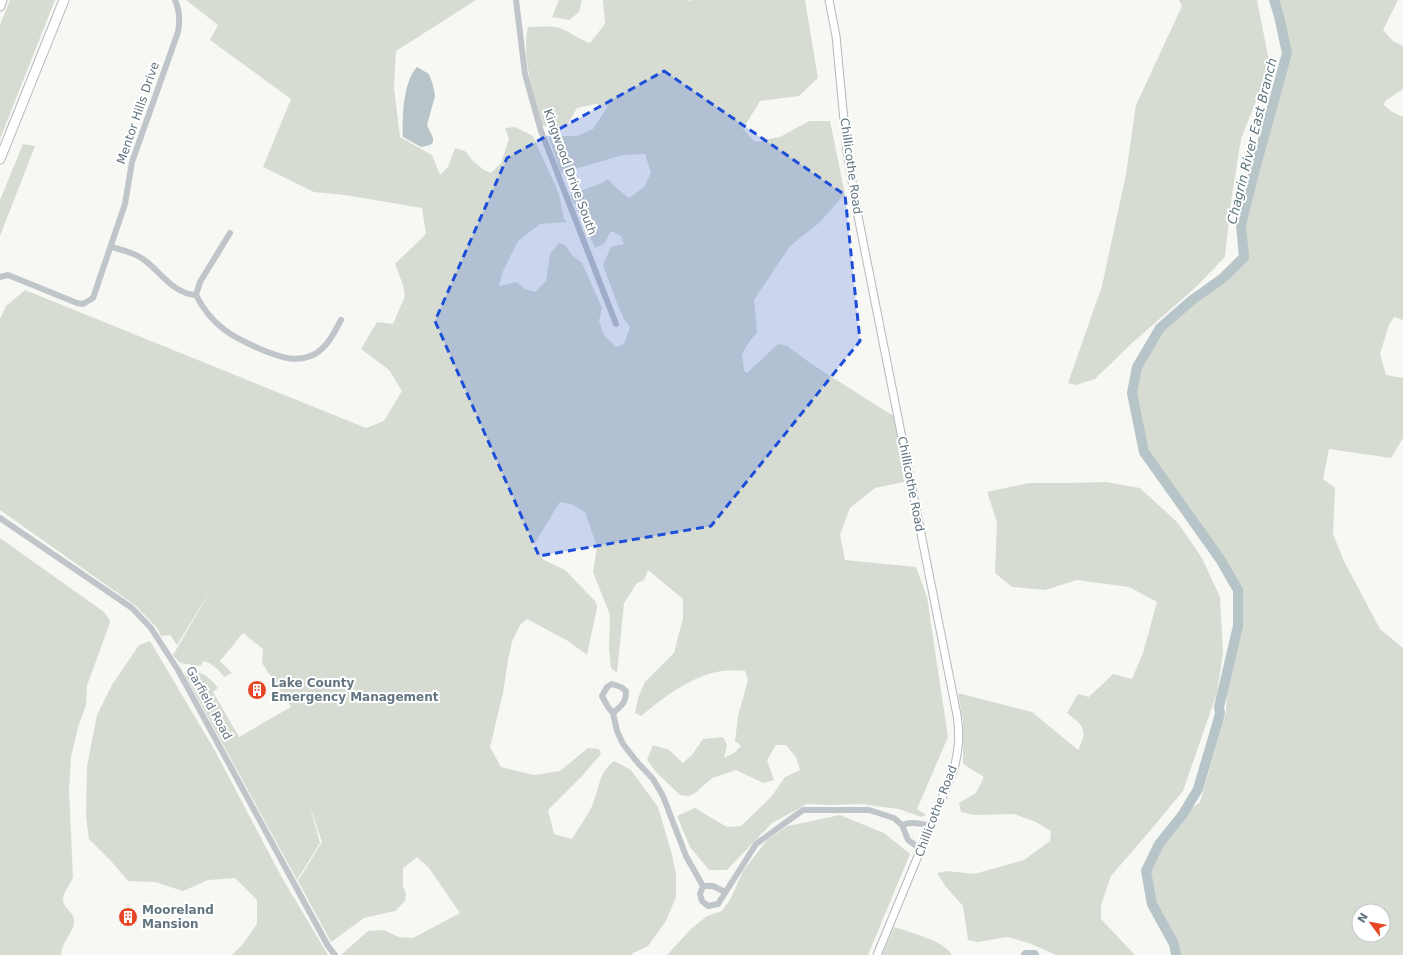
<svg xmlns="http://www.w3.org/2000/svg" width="1403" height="955" font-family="'DejaVu Sans',sans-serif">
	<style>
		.green { fill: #d7dcd3; fill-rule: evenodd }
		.water { fill: #b7c5c8 }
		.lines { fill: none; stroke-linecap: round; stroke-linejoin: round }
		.river { stroke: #b7c5c8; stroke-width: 10 }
		.major-casing { stroke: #b4b9bd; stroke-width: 9 }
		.highway-casing { stroke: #b4b8bb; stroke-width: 11 }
		.minor { stroke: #c0c5c9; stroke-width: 6 }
		.major { stroke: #fff; stroke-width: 7 }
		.highway { stroke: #fff; stroke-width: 9 }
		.marked { fill: #1d4ed8; fill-opacity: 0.2; stroke: #1d4ed8; stroke-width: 3; stroke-dasharray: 8 5; stroke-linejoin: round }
		.labels { text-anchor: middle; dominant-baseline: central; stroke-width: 4; stroke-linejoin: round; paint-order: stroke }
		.street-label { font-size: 12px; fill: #627580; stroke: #fff }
		.poi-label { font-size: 12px; font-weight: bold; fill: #627580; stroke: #fff; text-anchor: start }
		.water-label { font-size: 13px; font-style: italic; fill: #5d757b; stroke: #fff }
	</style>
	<rect width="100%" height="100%" fill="#f7f7f4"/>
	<path class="green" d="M10,0H55L0,139V25Z
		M186,0H476L396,51L394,88L400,137L432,155L440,175L448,167L455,148L465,151L472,160L484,170L491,173L501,163L509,139L505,128L515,127L533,136L559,194L564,219L567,222L540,224L518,241L503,271L499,286L516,282L525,289L535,292L546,281L550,254L559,243L565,245L572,255L582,263L602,308L599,321L604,335L616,347L624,344L630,327L624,319L617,303L603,265L611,247L624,244L621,236L611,231L604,244L595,248L570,195L602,183L608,179L615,187L629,198L644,187L651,173L645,154L623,155L561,173L548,136H577L593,129L608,106L595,104L577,108L568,124L553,128L542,125C534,95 521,58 528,27C539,27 552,25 562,29C572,33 580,40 590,43L605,24L603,0H688L691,1L692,0H805L818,78L799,96L760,101L743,129L755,142L780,137L809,121H830L845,194L819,223L790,246L754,300L757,332L747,345L742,355L744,371L747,373L778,344L787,346L813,365L895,417L904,482L875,488L850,508L840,535L845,560L916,567L927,597L948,737L917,809L926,815L921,817L899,809L883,807L862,804L828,805L807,804L772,823L727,870H709L690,847L677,816L695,808L727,827L741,826L771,797L785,777L800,770L796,757L786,745H776L767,760L774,780L763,783L736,770L712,778L694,794L688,796L680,795L656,772L647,760L653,745L669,750L683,763L692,755L703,739L723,737L727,745L724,758L734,753L741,746L735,741L738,716L748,680L745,671C705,665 670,692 641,716L635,713L638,698L645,682L674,653L683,618V599L648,570L644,580L637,583L624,603L617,673L611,668L609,648L610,615L593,572L597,547L585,512L571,504L560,502L533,546L544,560L565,570L596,602L597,608L587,655L568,641L527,619L520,625L512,642L508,660L503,693L490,747L501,767L534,775L560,771L588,748L599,749L601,754L581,777L548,810L554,834L572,839C578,828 587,817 592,806C600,788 597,775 614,761L631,770L658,807L672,855L676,875V897L666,921L648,946L633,953L632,955H342V954L368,931L384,930L399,937L413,938L460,913L429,868L417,857L403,868V886L406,894L405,901L395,911L364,918L331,942L298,881L322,842L309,803L320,843L297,880L185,675V672L187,670C202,671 209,677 218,688L213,692L239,737L291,707L262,663L263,649L243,633L220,661L232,673L224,677C219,670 212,663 203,661L201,666L180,663L173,655L214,585L177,645L170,635L161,636L157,628L136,606L0,510V319L6,306L25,290L366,428L384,421L402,391L389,370L361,349L377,322L393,324L405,296L403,285L395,264L426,234L422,208L345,195L314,192L263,167L291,99L210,40L218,25Z
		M559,0H582L579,12L569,20L552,17Z
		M1179,0H1257L1270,66L1241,139L1231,202L1225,257L1196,287L1131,344L1095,379L1076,385L1068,383L1102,286L1126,174L1136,105L1182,6Z
		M1274,0H1398L1383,30L1393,41L1403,46V89L1385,101L1384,105C1389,110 1396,115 1403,116V320L1394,317L1389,325L1380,354L1386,375L1403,378V438L1391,458L1329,449L1323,479L1335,488L1333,534L1344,561L1380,629L1403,648V955H1176L1174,944L1152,904L1146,871L1159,844L1183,814L1200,802L1226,712L1228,670L1238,626V590L1220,559L1144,452L1132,393L1137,367L1160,328L1192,300L1223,278L1244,257L1241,225L1254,173L1287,53L1279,16ZM1359,911H1383V935H1359Z
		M23,144L35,146L0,236V200Z
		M1106,482L1140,488L1178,523L1202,558L1220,597L1223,653L1217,693L1183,791L1149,832L1111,876L1101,905V919L1135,955H1056L1029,943L1007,937L978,942L968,940L963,906L946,887L937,873L947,871L974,874L1024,860L1050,841L1051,831L1036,822L1014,814L975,815L961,812L959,803L976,793L984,777L963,764V721L958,693L1032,712L1078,750C1088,730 1084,726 1067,713L1078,694L1089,697L1113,674L1132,679L1143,653L1157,602L1129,587L1077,580L1045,590L1012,587L995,573L997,522L987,492L1029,483H1068Z
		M0,538L104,612L109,619L110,623L89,680L87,686L86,705L78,727L71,757L69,790L73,877C71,884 63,892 63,899C63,910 76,912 74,923C72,935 62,941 61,955H0Z
		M150,641L214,749L281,876L328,955H232L242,945L257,924V900L235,878L208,880L183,891L155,882L128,881L111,861L89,839L86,816L87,766L97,715L112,685L139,645Z
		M840,815L884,833L910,854L868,955H667L691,929L707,916L722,911L731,898L743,871L767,840L788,826Z
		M894,927C909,932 945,941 952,955H882Z"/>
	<path class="water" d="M417,67L429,74L433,85L435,96L427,125L433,138V142L430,145L421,147L403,137C402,117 403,82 417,67Z"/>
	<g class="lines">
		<path class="river" d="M1026,955H1034
			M1176,955L1174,944L1152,904L1146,871L1159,844L1183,814L1198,789L1218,721L1220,713L1219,707L1238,626V590L1220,559L1144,452L1132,393L1137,367L1160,328L1192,300L1223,278L1244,257L1241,225L1254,173L1287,53L1279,16L1274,0"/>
		<defs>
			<path id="major" d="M829,0L836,36L847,152L857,211L957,715C960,735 959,749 954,769L877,955"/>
			<path id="highway" d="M0,6L2,0
				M0,159L64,0"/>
		</defs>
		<use href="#major" class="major-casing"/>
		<use href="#highway" class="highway-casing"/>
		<path class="minor" d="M516,0L525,74L541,131L616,324
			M111,247C122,250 133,252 143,259C160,271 173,294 196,295
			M0,277L8,275L77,303L83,304L93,298L125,204L132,162L178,32C180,21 180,11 175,0
			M196,295C212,327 234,338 265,351C283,358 297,363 315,354C328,346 334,333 341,320
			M196,295L200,282L230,233
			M0,518L132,608L151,628L178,670L328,946L335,955
			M613,713C622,705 626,703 626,691L621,687L612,684L607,687L602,696L608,707L613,713L617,731L623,744L638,763L653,779L663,796L686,856L703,886L700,894L702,901L708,906L718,904L756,844L803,810H869L894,818L902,825L908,840L921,849
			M902,825C913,821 920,824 931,826
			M703,886H713L725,892"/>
		<use href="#major" class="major"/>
		<use href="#highway" class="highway"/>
	</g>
	<path class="marked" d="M664,71L845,195L860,341L711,526L539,556L435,321L507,158Z"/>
	<defs>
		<symbol id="building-disc" viewBox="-11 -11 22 22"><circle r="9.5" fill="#e64626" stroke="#fff"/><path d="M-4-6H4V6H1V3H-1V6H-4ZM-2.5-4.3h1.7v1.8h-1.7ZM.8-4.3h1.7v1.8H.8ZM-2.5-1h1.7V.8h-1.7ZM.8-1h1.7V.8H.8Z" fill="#fff"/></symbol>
	</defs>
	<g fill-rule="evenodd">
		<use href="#building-disc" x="246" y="679" width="22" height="22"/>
		<use href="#building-disc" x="117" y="906" width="22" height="22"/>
	</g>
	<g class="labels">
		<g class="street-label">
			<text transform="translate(138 113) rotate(-71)">Mentor Hills Drive</text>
			<text transform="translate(851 166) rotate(82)">Chillicothe Road</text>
			<text transform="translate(570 172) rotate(70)">Kingwood Drive South</text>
			<text transform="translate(911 484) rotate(79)">Chillicothe Road</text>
			<text transform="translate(209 703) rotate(61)">Garfield Road</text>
			<text transform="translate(936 811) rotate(-69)">Chillicothe Road</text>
		</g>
		<g class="poi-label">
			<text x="271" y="683">Lake County<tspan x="271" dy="14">Emergency Management</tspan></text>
			<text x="142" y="910">Mooreland<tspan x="142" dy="14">Mansion</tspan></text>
		</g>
		<g class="water-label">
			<text transform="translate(1252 141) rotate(-76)">Chagrin River East Branch</text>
		</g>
	</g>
	<g transform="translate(1371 923) rotate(302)"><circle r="19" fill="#ffffff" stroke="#c0c8cc"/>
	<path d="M0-3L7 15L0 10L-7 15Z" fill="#e64626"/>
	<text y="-6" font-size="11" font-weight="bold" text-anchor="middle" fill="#627580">N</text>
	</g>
</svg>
